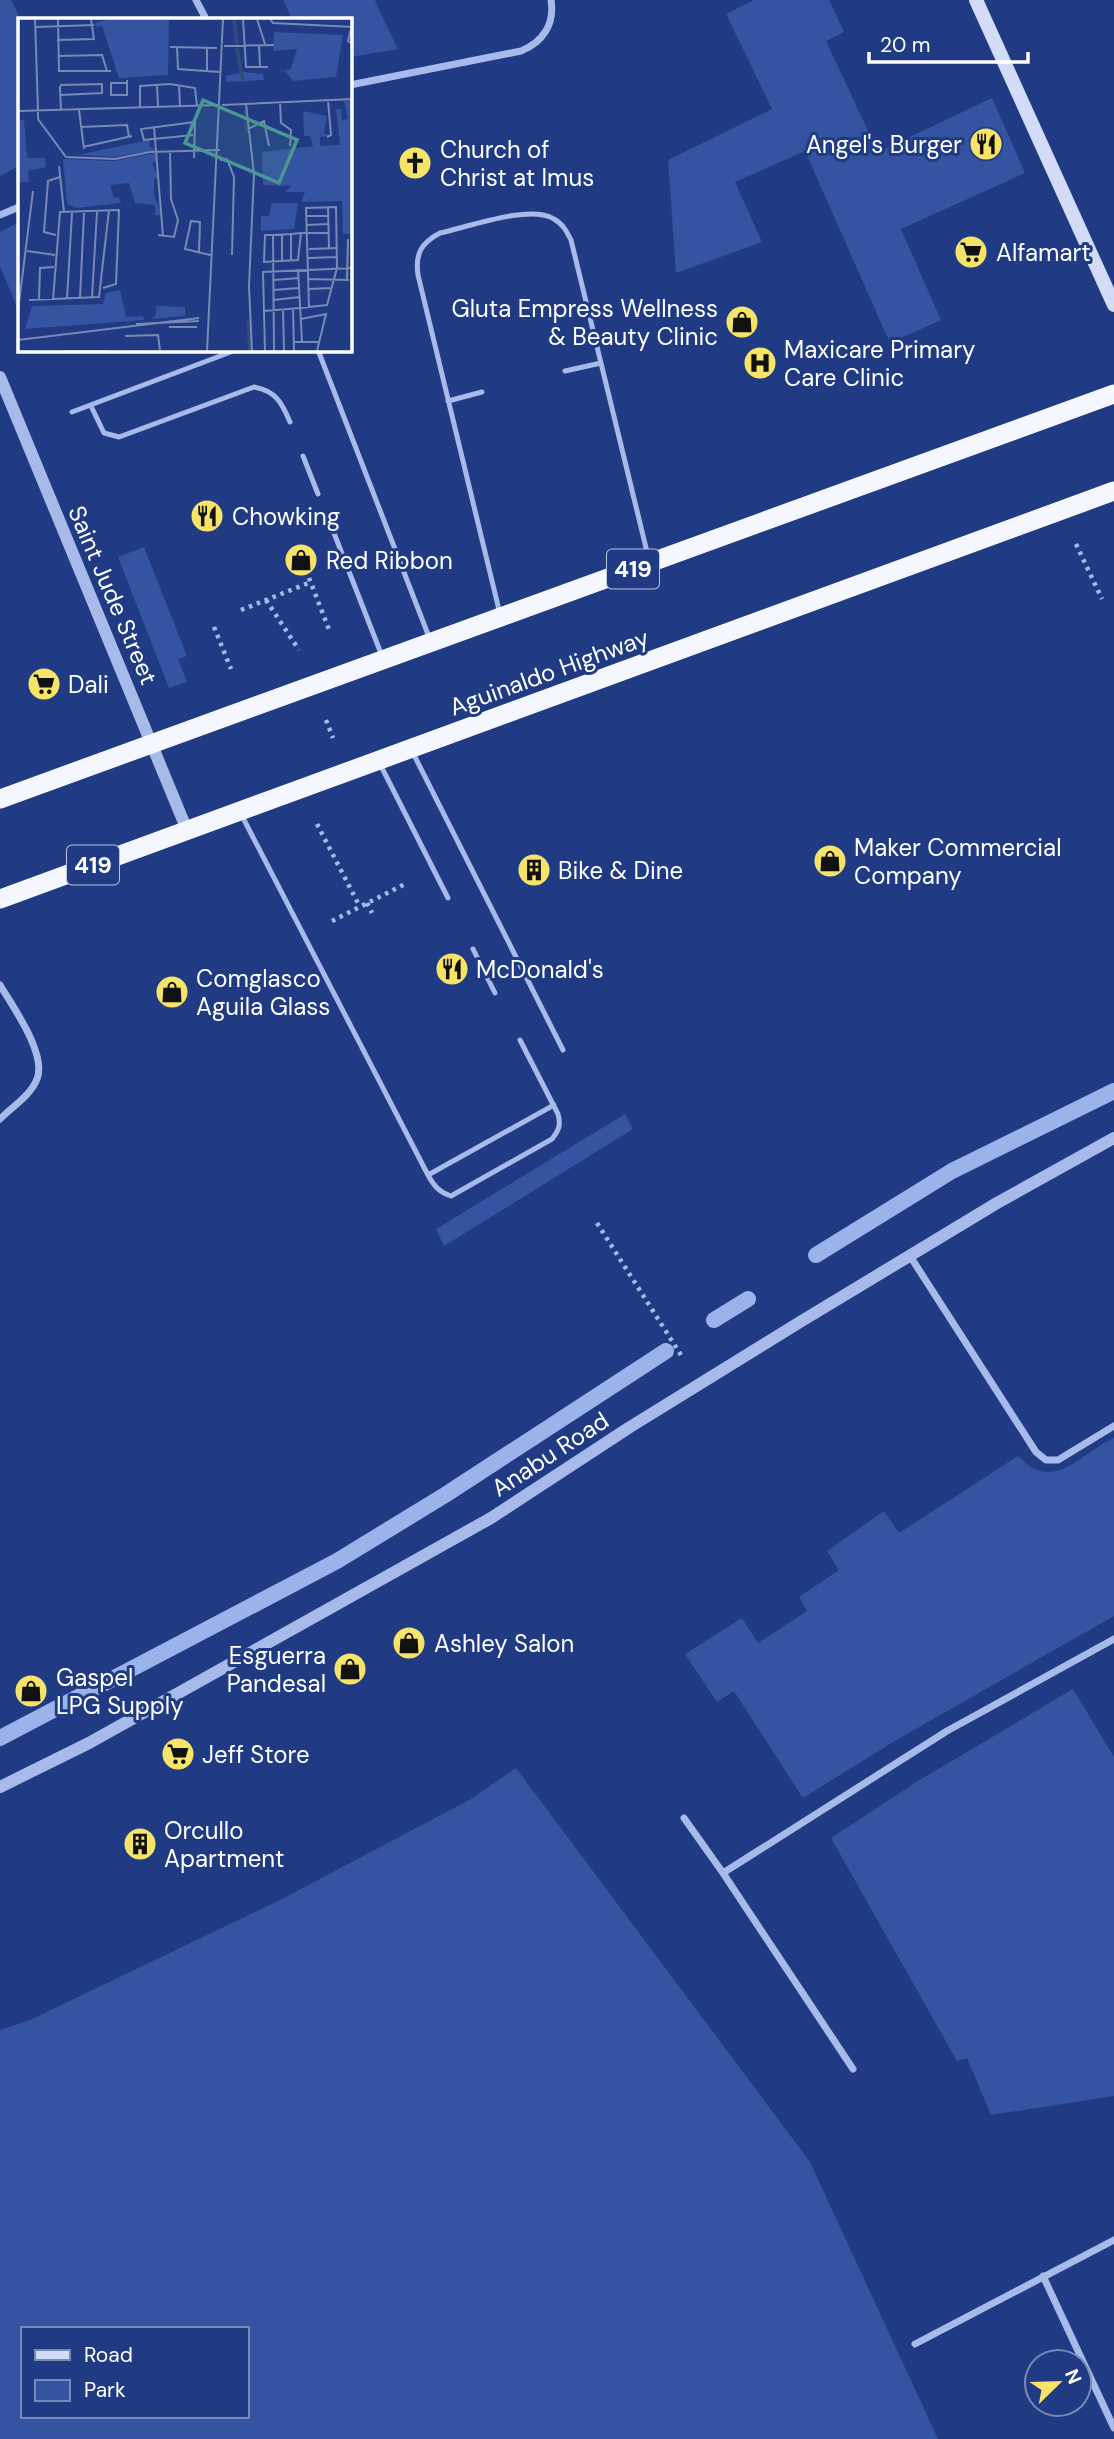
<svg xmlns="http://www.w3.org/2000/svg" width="1114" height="2439" font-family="'DM Sans',sans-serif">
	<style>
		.green { fill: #3453a1; fill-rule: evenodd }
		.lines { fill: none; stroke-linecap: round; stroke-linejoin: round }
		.stream { stroke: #9bb3ea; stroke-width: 16 }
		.path { stroke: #a7bae9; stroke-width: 4.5; stroke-dasharray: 3.5 5; stroke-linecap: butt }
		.service { stroke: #a7bae9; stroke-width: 5 }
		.minor { stroke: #a7bae9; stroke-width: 7 }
		.tertiary { stroke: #a7bae9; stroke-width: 12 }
		.secondary { stroke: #d2dcf7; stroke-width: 14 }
		.trunk { stroke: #f4f7fe; stroke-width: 19 }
		.labels { text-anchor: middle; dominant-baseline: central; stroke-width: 6; stroke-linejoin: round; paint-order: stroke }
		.shield { fill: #203b83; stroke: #bcc4da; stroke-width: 2 }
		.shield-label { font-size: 23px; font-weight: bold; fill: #fff }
		.poi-label { font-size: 24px; fill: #fff; stroke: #203b83; text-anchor: start }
		.street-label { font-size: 24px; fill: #fff; stroke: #203b83 }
		.inset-river { fill: none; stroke: #35497e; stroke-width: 3.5 }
		.inset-road { fill: none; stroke: #7989b5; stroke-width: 2 }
		.view { fill: #4b9892; fill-opacity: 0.15; stroke: #4b9892; stroke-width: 3.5 }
		.inset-edge { fill: none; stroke: #fff; stroke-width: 3.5 }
	</style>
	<rect width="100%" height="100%" fill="#203b83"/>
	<path class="green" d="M0,0H11L21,19L19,166L0,176Z
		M283,0H376L375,1L398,49L350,57V19H292Z
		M754,0H829L844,32L826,41L878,152L992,98L1025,173L901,229L941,320L890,343L805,151L735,182L762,242L676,273L668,160L772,109L726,14Z
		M19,222V312L0,266V232Z
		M144,547L187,656L178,659L187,682L169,688L118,557Z
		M625,1114L633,1129L444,1246L436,1229Z
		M1114,1438V1616L893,1742L803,1798L734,1691L717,1702L685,1654L742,1618L758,1643L807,1611L799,1597L839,1570L827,1551L884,1511L899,1533L1018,1456C1054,1494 1077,1455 1114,1438Z
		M1073,1689L1114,1757V2096L991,2115L967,2058L957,2061L831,1838L918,1781Z
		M516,1768L810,2162L938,2439H0V2030L30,2020L282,1899L471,1799ZM23,2329H247V2416H23Z"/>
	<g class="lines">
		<path class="stream" d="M816,1255L952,1171L1114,1091
			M714,1320L748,1299
			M0,1738L337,1561L445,1495L666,1351"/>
		<path class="path" d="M1076,544L1102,599
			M309,578L330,632
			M266,600L299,650
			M241,610L311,582
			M214,627L231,669
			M326,720L333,738
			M317,824L360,907
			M367,903L372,913
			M332,921L405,884
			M597,1223L681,1355"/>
		<path class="service" d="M318,350L429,637
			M565,371L601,363
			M448,401L482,392
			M91,406L104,433L119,437L254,387C276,391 282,403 290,422
			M72,412L236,350
			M303,456L318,494
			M332,528L382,656
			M500,614L418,275C415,254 421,243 440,233C468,227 530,204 554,219C563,224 567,232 571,240L649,560
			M413,753L563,1050
			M380,764L448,898
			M241,814L428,1175C434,1186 439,1192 451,1196L552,1139C559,1130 561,1125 558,1114L520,1040
			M473,949L495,993
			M428,1175L554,1105"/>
		<path class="minor" d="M196,0L206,19
			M350,85L521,51C543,42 555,24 551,0
			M0,215L19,207
			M0,985C13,1007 47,1054 37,1079C31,1095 12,1107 0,1119
			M910,1256L1036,1452L1046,1460H1058L1114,1426
			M684,1818L723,1873L853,2069
			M723,1873L947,1731L1114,1639
			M1043,2276L1114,2428
			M915,2344L1114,2240"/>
		<path class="tertiary" d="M0,377L187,830
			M0,1787L89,1743L491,1518L630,1427L800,1322L997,1203L1114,1138"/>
		<path class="secondary" d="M976,0L1114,305"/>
		<path class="trunk" d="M0,799L1114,394
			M0,899L1114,491"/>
	</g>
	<defs>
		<symbol id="restaurant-disc" viewBox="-11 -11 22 22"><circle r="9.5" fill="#f6e468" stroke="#203b83"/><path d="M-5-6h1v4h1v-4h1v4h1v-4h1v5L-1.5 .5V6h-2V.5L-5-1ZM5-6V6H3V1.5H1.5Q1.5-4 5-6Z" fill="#111"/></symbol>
		<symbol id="church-disc" viewBox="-11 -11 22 22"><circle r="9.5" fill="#f6e468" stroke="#203b83"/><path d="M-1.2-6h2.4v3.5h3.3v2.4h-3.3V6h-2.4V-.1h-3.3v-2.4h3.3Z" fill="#111"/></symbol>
		<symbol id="supermarket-disc" viewBox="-11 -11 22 22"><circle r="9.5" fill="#f6e468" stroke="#203b83"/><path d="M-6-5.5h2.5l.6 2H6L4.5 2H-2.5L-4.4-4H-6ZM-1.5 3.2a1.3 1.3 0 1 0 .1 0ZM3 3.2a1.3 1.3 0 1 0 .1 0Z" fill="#111"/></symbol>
		<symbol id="shop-disc" viewBox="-11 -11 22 22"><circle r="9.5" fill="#f6e468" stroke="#203b83"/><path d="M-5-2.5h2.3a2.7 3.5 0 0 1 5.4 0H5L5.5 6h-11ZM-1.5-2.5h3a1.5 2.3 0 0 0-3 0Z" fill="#111"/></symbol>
		<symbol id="hospital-disc" viewBox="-11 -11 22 22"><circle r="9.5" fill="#f6e468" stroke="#203b83"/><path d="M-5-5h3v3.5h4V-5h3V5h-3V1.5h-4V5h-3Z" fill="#111"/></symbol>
		<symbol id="building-disc" viewBox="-11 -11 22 22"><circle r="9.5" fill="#f6e468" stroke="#203b83"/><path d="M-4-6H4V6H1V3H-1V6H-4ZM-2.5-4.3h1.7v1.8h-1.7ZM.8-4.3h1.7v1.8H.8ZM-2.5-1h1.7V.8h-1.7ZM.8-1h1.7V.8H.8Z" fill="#111"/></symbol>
	</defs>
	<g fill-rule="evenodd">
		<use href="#restaurant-disc" x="967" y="125" width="38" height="38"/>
		<use href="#church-disc" x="396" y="144" width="38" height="38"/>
		<use href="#supermarket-disc" x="952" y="233" width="38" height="38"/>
		<use href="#shop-disc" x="723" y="303" width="38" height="38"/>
		<use href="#hospital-disc" x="741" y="344" width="38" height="38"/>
		<use href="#restaurant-disc" x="188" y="497" width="38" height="38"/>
		<use href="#shop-disc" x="282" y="541" width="38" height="38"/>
		<use href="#supermarket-disc" x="25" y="665" width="38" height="38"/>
		<use href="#shop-disc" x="811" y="842" width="38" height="38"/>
		<use href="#building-disc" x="515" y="851" width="38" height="38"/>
		<use href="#restaurant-disc" x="433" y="950" width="38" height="38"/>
		<use href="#shop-disc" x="153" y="973" width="38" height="38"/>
		<use href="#shop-disc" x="390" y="1624" width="38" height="38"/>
		<use href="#shop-disc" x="331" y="1650" width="38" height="38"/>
		<use href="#shop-disc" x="12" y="1672" width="38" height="38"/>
		<use href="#supermarket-disc" x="159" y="1735" width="38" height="38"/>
		<use href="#building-disc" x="121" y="1825" width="38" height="38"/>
	</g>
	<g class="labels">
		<g class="shield">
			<rect x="607" y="549.5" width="52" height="39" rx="5"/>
			<rect x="67" y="845.5" width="52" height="39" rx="5"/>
		</g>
		<g class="shield-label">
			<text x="633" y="569">419</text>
			<text x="93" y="865">419</text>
		</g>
		<g class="poi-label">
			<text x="962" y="144" text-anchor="end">Angel's Burger</text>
			<text x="440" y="149">Church of<tspan x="440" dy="28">Christ at Imus</tspan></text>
			<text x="996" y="252">Alfamart</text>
			<text x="718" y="308" text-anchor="end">Gluta Empress Wellness<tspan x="718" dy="28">&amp; Beauty Clinic</tspan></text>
			<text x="784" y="349">Maxicare Primary<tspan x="784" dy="28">Care Clinic</tspan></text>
			<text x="232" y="516">Chowking</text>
			<text x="326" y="560">Red Ribbon</text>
			<text x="68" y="684">Dali</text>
			<text x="854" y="847">Maker Commercial<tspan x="854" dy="28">Company</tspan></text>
			<text x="558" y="870">Bike &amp; Dine</text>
			<text x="476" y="969">McDonald's</text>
			<text x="196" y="978">Comglasco<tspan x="196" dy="28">Aguila Glass</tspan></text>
			<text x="434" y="1643">Ashley Salon</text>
			<text x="326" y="1655" text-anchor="end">Esguerra<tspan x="326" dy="28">Pandesal</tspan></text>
			<text x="56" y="1677">Gaspel<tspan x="56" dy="28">LPG Supply</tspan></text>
			<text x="202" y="1754">Jeff Store</text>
			<text x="164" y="1830">Orcullo<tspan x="164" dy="28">Apartment</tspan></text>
		</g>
		<g class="street-label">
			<text transform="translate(113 595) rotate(67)">Saint Jude Street</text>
			<text transform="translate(549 672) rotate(-20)">Aguinaldo Highway</text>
			<text transform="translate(550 1454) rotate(-33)">Anabu Road</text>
		</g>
	</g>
	<g transform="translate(18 18)">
		<rect width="334" height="334" fill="#203b83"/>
		<path d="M92,1H151L150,57L101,60L84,8L78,9L77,5ZM256,14L325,17L318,59L275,63L267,53L257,54L273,51L279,31L255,33ZM224,54L245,56L246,62L208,64V58ZM334,82V216H325L324,183L283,184L287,174H267L273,168L240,167H245L244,134L295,128L292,118H286L285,93L309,98L306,115L311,118L302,119V128L322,127L318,91H323L324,102L330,101L326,83ZM0,102H6L9,140H27L28,149L10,153L11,164H0ZM131,122L132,129L139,132L97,139L60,137ZM138,135L139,143L134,145L141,160L136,161V177L144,198L137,197V187L117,185L111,165L92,167L96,180L101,179L103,185L59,190L49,186L45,141L96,143ZM254,185H280L276,211L243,213V198H251ZM102,272L108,299L125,298L126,302L7,311L14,288L85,286L88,275ZM138,288L167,289V298L132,301L138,297Z" fill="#3453a1"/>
		<path class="inset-river" d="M216,1L219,27M219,30L225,64M227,92L229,114M230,301L232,333"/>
		<path class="inset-road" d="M17,1L20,92M40,1L41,53H93M225,1L228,49H250M239,1L247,26M252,1L255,5L335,9M335,3L330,23L335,26M18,9L76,7M39,22L76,21L73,1M241,27L242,49M206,28L256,27M152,29L199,30M159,29L160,51L202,54M40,38L84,37L89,53M189,54V30M109,62V77H93V65H109M139,66L140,89M161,67L162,88M262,84L263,105L273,112L272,128M228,86L236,156L231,268L234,333M204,87L335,81M122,90V68L152,66L177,70L179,88M20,92V101L48,139L97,141L132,134L202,132M43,92L42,69L43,67L84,66V75L43,77M61,92L66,131M0,93L201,87M63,109L109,107L111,119M136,109L145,218M230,111L246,103L251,128M175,117L126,122L123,111L177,104L176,140M309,119L313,117L310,82M65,129L114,118M202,142L209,141L216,159L214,237M41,148L46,194M310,189L311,230M288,198H310M289,207L310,206M283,215L280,242L246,244L247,217H255L273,216L283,215H310M264,216V243M38,217L26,214L30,163L42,159M140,217L156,219L160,202L153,181L152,133M255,217L256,333M291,231L320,230M9,233L37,237M181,234L182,204L173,203L167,231L192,237H193M290,240L319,239M273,242V217M280,251L284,324M290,261L331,262M329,261L330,221M256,262L281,260M291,271L313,270M255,272L281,270M74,279L79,194M62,280L66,195M49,281L54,195M11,282L81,279L91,192M21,282L22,250L36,249M35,282L42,194L101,192L98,266L85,270M256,282L282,279M275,290L276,333M265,291L266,333M0,293L15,173M246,293L282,290L309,287L319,250L318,189L288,190L291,289M283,301L308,296L299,333M118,306L181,303M151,309H179M107,318L140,317L142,332M0,322L181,300M275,324H301M46,333H90M189,333L205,1M247,333L245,254L335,250"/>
		<path class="view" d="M185,82L279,122L261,165L167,125Z"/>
		<rect width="334" height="334" class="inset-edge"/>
	</g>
	<rect x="21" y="2327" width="228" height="91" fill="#203b83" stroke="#7989b5" stroke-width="2"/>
	<rect x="35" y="2350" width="35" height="10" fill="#d2dcf7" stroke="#7989b5" stroke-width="2"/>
	<text x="84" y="2362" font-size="21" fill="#ffffff">Road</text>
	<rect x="35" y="2380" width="35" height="21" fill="#3453a1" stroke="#7989b5" stroke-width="2"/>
	<text x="84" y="2397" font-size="21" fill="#ffffff">Park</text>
	<g transform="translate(1058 2383) rotate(67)"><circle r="33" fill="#203b83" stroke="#7989b5" stroke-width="2"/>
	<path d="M0-5L12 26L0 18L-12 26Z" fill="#f6e468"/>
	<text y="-10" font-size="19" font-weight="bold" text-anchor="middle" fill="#ffffff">N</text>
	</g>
	<path d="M869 52v10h159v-10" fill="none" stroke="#ffffff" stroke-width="3.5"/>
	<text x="880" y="52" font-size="21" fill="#ffffff" stroke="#203b83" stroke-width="5" paint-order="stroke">20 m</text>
</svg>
